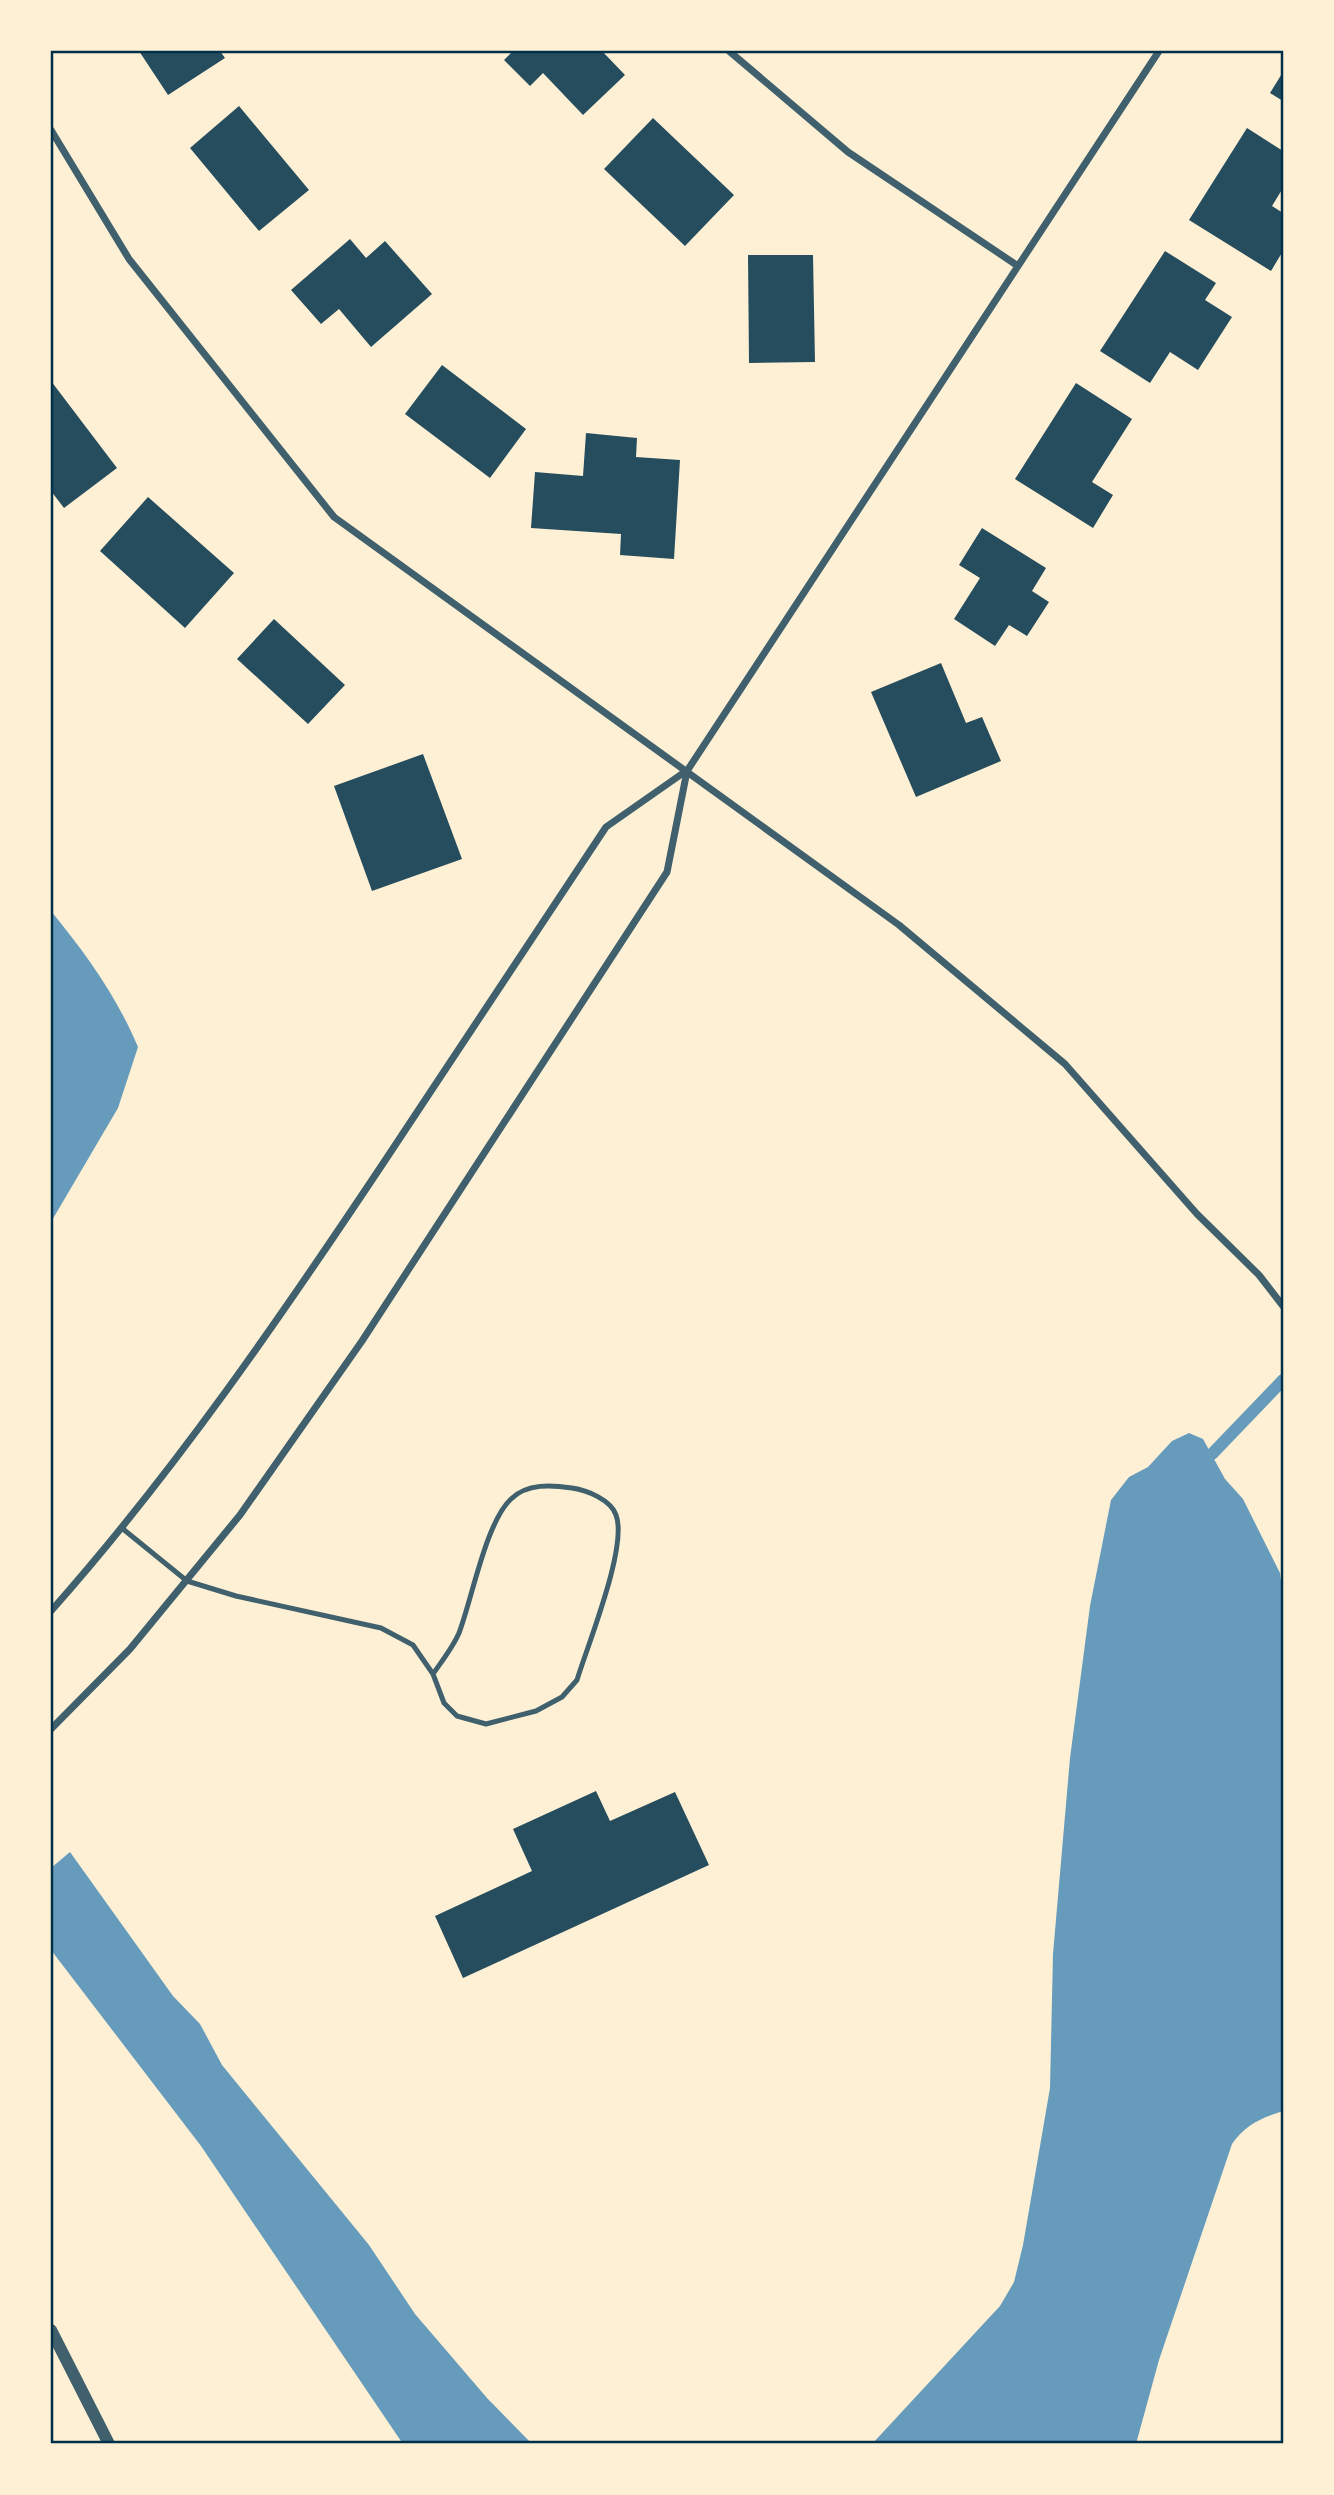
<svg xmlns="http://www.w3.org/2000/svg" width="1334" height="2495" font-family="Cabin,sans-serif">
	<style>
		.water { fill: #669bbc }
		.lines { fill: none; stroke-linecap: round; stroke-linejoin: round }
		.stream { stroke: #669bbc; stroke-width: 12 }
		.building { fill: #264d5e }
		.service { stroke: #3f606c; stroke-width: 5 }
		.minor { stroke: #3f606c; stroke-width: 7 }
		.tertiary { stroke: #3f606c; stroke-width: 12 }
		.neatline { fill: none; stroke: #003049; stroke-width: 2.5 }
	</style>
	<rect width="100%" height="100%" fill="#fdf0d5"/>
	<path class="water" d="M51,911C86,954 116,995 138,1047L118,1108L51,1222Z
		M1189,1433L1203,1439L1225,1479L1243,1499L1280,1573L1283,1597V2111C1261,2118 1245,2125 1232,2144L1159,2360L1136,2444H872L1000,2306L1014,2282L1023,2245L1050,2088L1053,1954L1070,1758L1090,1606L1111,1500L1129,1477L1148,1467L1172,1441Z
		M70,1852L173,1996L200,2024L222,2065L369,2245L415,2314L487,2398L532,2444H403L201,2146L51,1950V1868Z"/>
	<g class="lines">
		<path class="stream" d="M1212,1454L1283,1380"/>
	</g>
	<path class="building" d="M139,51H220L225,58L168,95Z
		M513,51H602L625,75L583,115L543,73L530,86L504,60Z
		M1283,72V101L1270,93Z
		M239,106L309,190L259,231L190,148Z
		M653,118L734,195L685,246L604,169Z
		M1247,128L1283,151V188L1272,206L1283,213V251L1271,271L1189,220Z
		M350,239L366,258L385,241L432,294L371,347L339,309L321,324L291,290Z
		M1165,251L1216,283L1205,300L1232,317L1198,370L1170,352L1150,383L1100,351Z
		M748,255H813L815,362L749,363Z
		M442,365L526,429L490,478L405,414Z
		M51,381L117,468L64,508L51,491Z
		M1076,383L1132,419L1092,482L1113,495L1093,528L1015,479Z
		M586,433L637,438L636,457L680,460L674,559L620,555L621,534L531,528L535,472L583,476Z
		M148,497L234,573L185,628L100,551Z
		M982,528L1046,568L1032,591L1049,602L1027,636L1009,625L995,646L954,619L980,578L959,565Z
		M274,619L345,685L308,724L237,659Z
		M941,663L966,723L982,717L1001,761L916,797L871,692Z
		M423,754L462,859L372,891L334,786Z
		M596,1791L610,1821L675,1792L709,1865L463,1978L435,1916L532,1871L513,1829Z"/>
	<g class="lines">
		<path class="service" d="M123,1529L187,1581L236,1596L381,1628L413,1645L433,1674L444,1703L457,1716L486,1724L536,1711L562,1697L577,1680C588,1644 628,1546 616,1515C611,1500 587,1490 572,1488C552,1485 527,1483 511,1499C486,1522 472,1599 459,1633C453,1647 442,1661 433,1674"/>
		<path class="minor" d="M729,51L848,152L1018,266
			M51,130L129,259L334,517L899,925L1065,1064L1197,1214L1259,1275L1283,1306
			M51,1611C175,1471 280,1318 384,1162C458,1050 532,939 606,827L686,771
			M51,1729L130,1649L240,1515L362,1341L667,872L687,771L1159,51"/>
		<path class="tertiary" d="M51,2330L109,2444"/>
	</g>
	<rect width="1334" height="2495" fill="none" stroke="#fdf0d5" stroke-width="105"/>
	<rect x="52" y="52" width="1230" height="2390" class="neatline"/>
</svg>
